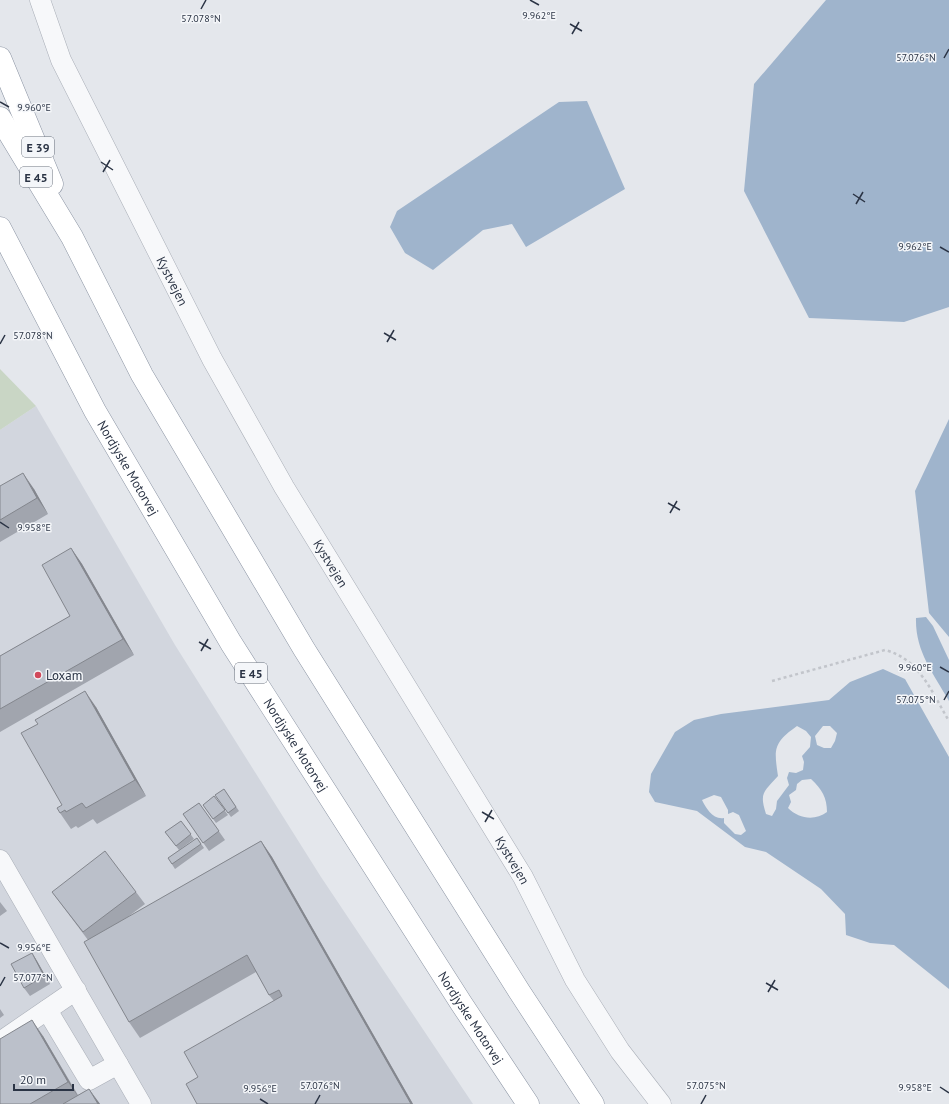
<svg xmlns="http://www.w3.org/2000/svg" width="949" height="1104" font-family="'PT Sans',sans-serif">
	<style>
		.built { fill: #d2d6de }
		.green { fill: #c9d6c5 }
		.water { fill: #9fb4cc; fill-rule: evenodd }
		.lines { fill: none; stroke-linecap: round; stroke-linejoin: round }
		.minor-casing { stroke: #a9aeb7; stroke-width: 21 }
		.highway-casing { stroke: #8b94a3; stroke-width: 23 }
		.path { stroke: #c2c5cb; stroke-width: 2.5; stroke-dasharray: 3 3; stroke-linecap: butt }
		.minor { stroke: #f7f8fa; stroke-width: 20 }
		.highway { stroke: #fff; stroke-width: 22 }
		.wall { fill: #a1a5ae }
		.shaded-wall { fill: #83868d }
		.building { fill: #bbc0ca; stroke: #83868d }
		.ticks { fill: none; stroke: #2b3445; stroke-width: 1.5 }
		.poi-dot { fill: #d1495b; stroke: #f4f6f9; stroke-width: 1.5 }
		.labels { text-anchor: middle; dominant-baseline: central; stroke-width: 3; stroke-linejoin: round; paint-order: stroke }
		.shield { fill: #f4f6f9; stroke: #676e7b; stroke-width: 1 }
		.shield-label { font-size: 12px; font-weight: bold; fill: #2b3445 }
		.street-label { font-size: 13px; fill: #2b3445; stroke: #f4f6f9 }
		.poi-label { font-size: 13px; fill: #2b3445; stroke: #f4f6f9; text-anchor: start }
		.ticks-label { font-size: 10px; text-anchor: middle; fill: #2b3445; stroke: #f4f6f9; stroke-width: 3; stroke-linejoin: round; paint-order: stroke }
	</style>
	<rect width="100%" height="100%" fill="#e4e7ec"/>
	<path class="built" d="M36,406L175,645L321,877L473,1104H0V430Z"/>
	<path class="green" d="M0,369L36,406L0,430Z"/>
	<path class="water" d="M826,0H949V307L904,322L809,318L744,191L754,84Z
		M587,101L625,189L526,247L512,224L483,230L433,270L405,253L390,227L397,211L559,102Z
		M949,419V637L929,613L915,491Z
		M926,617L933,626L949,660V701C933,673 915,651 916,618Z
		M883,669L905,679L949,757V989L894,945L870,943L846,935L845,914L821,889L766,852L745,847L697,811L655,802L649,792L651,774L675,732L694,720L721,714L829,700L850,682ZM797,726L806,731L811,737L810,747L802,756L804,762L803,770L796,773L789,772L787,778L789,785L777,801L776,809L772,816L766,814C759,792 764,792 778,776C774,749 773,743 797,726ZM823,726H830L837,733L835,741L831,748H824L817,745L815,736ZM811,779C822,789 827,798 827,812C815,821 799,819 788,808L791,802L789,795L796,790L797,784L802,780ZM714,795L721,797L728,810V814L733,812L739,815L746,831L741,835L735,834L724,823V818C713,820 706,808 702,800Z"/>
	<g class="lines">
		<defs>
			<g id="minor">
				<path id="s1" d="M40,0L61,60L212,359L284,487L523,877L575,980L620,1051L661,1104"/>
				<path d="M0,860L141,1104"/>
				<path d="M47,1010L89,1080L118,1064"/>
				<path d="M0,1042L76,990"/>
			</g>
			<g id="highway">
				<path d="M0,58L52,184"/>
				<path d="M0,118L72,237L142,375L304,649L519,991L593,1104"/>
				<path id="s2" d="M0,228L95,411L231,643L461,1003L528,1104"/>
			</g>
		</defs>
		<use href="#minor" class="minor-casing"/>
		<use href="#highway" class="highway-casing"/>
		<path class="path" d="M772,681L885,650C920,659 932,693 949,721"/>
		<use href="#minor" class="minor"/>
		<use href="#highway" class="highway"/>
	</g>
	<path class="wall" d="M0,486L34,489L48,514L0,542Z
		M71,548L82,564L134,655L0,732V656L70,616Z
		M96,707L146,796L97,824L93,819L78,828L76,826L71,829L60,813L62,805Z
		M224,789L239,811L231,817L215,795Z
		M214,796L228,815L216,823L203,805Z
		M199,803L225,840L209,851L183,814Z
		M181,821L194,839L179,850L165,832Z
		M197,838L204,848L175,869L168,858Z
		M261,841L272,857L413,1104L198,1077L274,1001L269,995L256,972L140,1038L129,1022L88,940L52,892H136L145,904L125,919Z
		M0,902L7,911L0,916Z
		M32,953L37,961L50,984L30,996L24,988Z
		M0,1009L4,1015L0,1018Z
		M43,1036L78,1095L89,1089L100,1104H0Z"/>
	<path class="shaded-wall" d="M23,473L34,489L48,514L37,498Z
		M71,548L82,564L134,655L123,639Z
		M85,691L96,707L146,796L135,780Z
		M261,841L272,857L413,1104H411Z
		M32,953L37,961L50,984L44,976Z
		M32,1020L43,1036L79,1098L68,1082Z
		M89,1089L100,1104H98Z"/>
	<path class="building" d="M23,473L37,498L0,520V486Z
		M71,548L123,639L0,709V656L70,616L42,565Z
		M85,691L135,780L86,808L82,803L66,812L65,810L60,813L57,808L62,805L21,733L38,724L35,720Z
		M224,789L236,807L228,813L215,795Z
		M214,796L225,810L213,819L203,805Z
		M199,803L219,831L203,843L183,814Z
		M181,821L191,834L176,846L165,832Z
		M197,838L201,844L172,864L168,858Z
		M261,841L411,1104H197L186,1084L198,1077L184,1052L282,996L279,990L269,995L247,955L129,1022L84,942Z
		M105,851L136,892L83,932L52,892Z
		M32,953L44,976L24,988L11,964Z
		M32,1020L68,1082L30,1104H0V1039Z
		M89,1089L98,1104H63Z"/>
	<path class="ticks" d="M530,0L539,5M201,9L206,0M570,24L582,31M572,34L579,22M944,58L949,49M0,102L9,107M101,162L113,170M103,172L110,160M853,194L865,202M856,204L863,192M940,247L949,252M384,333L396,340M387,342L394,330M0,344L5,335M668,503L680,510M670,513L677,501M0,522L9,528M199,642L211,649M201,651L208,639M940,667L949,672M944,700L949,691M482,812L494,819M485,822L492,810M0,943L9,948M766,983L778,990M0,986L5,977M768,992L775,980M940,1087L949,1093M260,1099L268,1104M315,1104L320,1095M701,1104L706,1095"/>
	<circle class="poi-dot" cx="38" cy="675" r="4"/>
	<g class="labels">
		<g class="shield">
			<rect x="22" y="137" width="32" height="20" rx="3"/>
			<rect x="20" y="167" width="32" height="20" rx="3"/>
			<rect x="235" y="663" width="32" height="20" rx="3"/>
		</g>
		<g class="shield-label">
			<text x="38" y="147">E 39</text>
			<text x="36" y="177">E 45</text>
			<text x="251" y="673">E 45</text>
		</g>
		<g class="street-label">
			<text stroke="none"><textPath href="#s1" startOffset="311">Kystvejen</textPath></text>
			<text stroke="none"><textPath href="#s2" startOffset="272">Nordjyske Motorvej</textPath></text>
			<text stroke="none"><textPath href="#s1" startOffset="635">Kystvejen</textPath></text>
			<text stroke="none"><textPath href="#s2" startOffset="596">Nordjyske Motorvej</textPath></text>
			<text stroke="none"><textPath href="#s1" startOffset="983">Kystvejen</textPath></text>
			<text stroke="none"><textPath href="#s2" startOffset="920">Nordjyske Motorvej</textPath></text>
		</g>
		<g class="poi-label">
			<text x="46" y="675">Loxam</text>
		</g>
	</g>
	<g class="ticks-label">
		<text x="539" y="19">9.962°E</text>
		<text x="201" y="22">57.078°N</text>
		<text x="916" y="61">57.076°N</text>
		<text x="34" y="111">9.960°E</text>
		<text x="915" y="250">9.962°E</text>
		<text x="33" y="339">57.078°N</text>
		<text x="34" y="531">9.958°E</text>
		<text x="915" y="671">9.960°E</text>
		<text x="916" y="703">57.075°N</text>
		<text x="34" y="951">9.956°E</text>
		<text x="33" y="981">57.077°N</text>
		<text x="320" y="1089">57.076°N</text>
		<text x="706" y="1089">57.075°N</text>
		<text x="915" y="1091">9.958°E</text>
		<text x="260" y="1092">9.956°E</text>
	</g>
	<path d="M14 1084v6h59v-6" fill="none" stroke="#2b3445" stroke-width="2"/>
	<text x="20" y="1084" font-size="12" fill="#2b3445" stroke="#f4f6f9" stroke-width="3" paint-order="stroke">20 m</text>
</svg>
